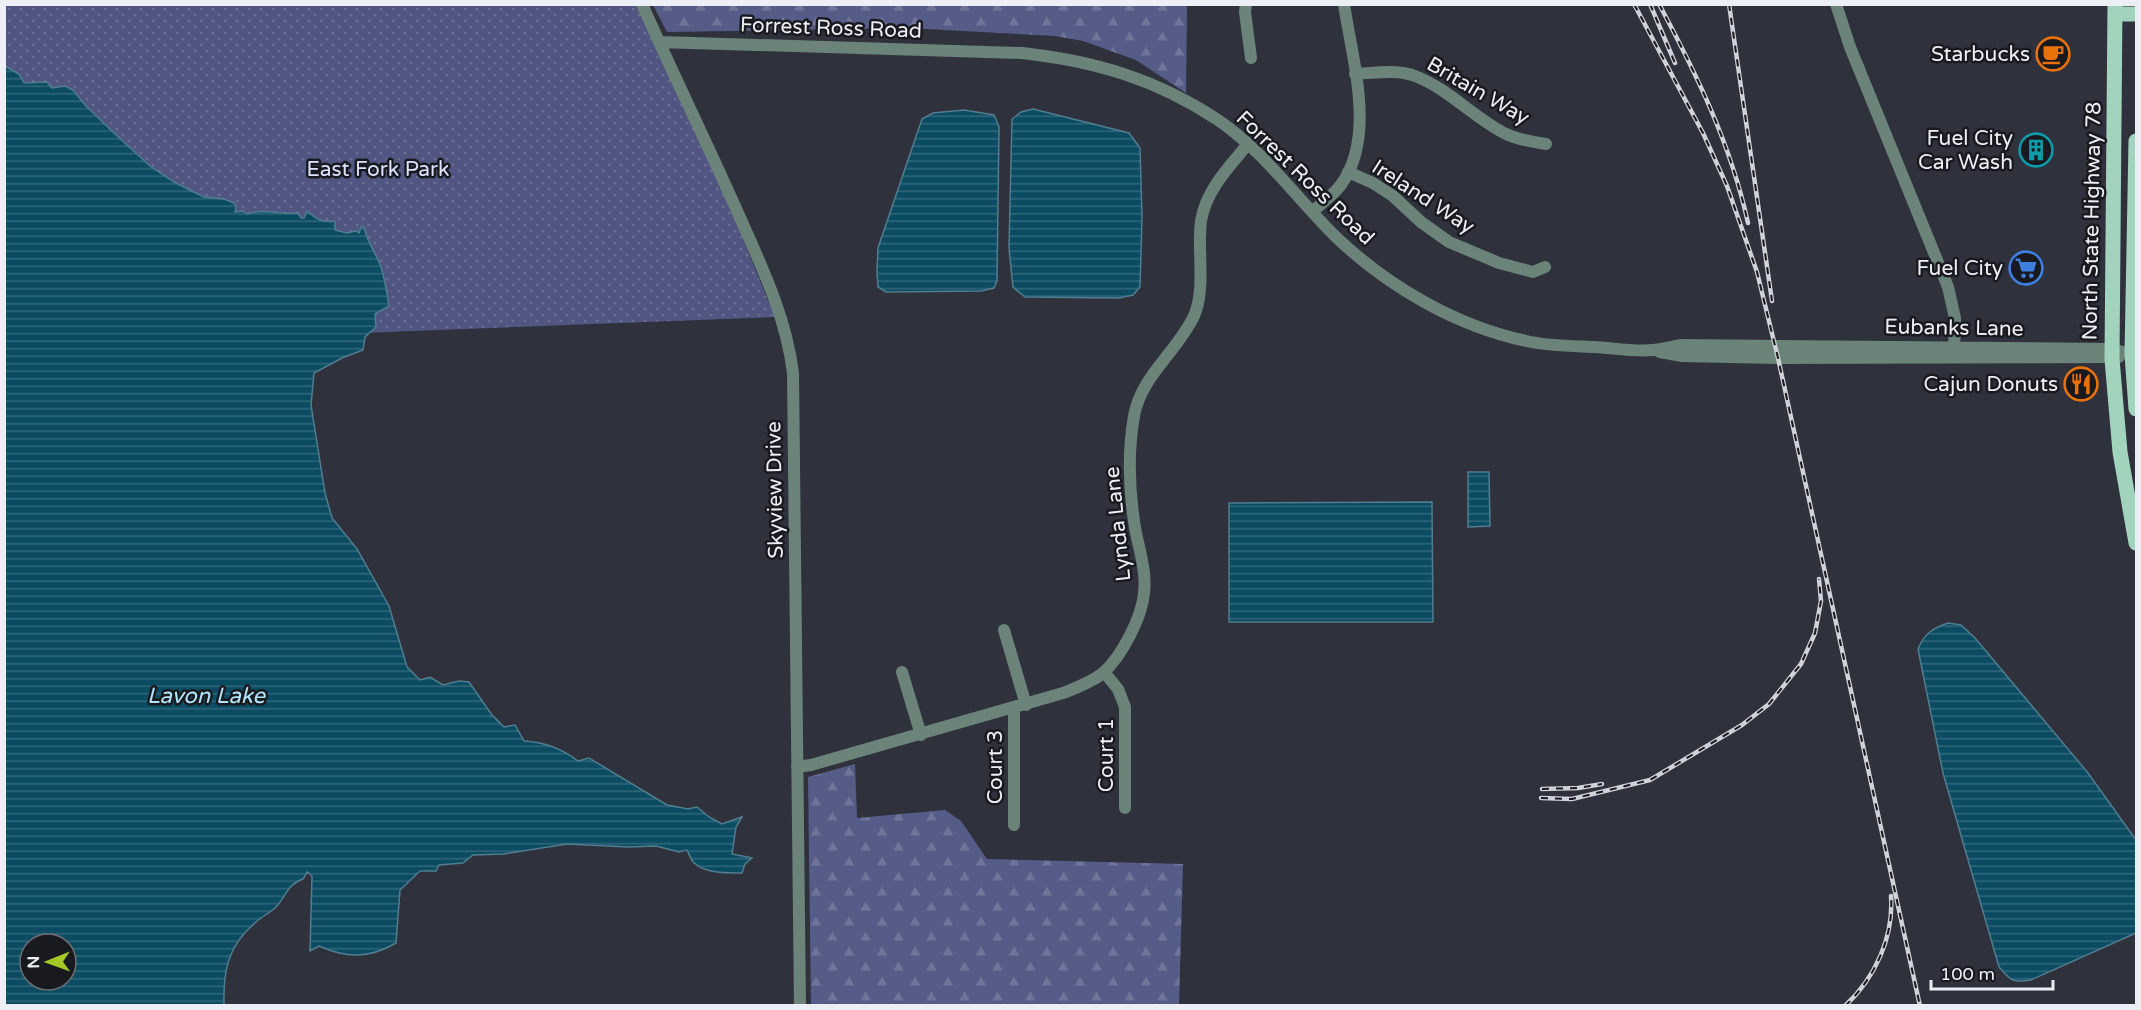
<svg xmlns="http://www.w3.org/2000/svg" width="2141" height="1010" font-family="'Varela Round',sans-serif">
	<style>
		.forest { fill: url(#forest-firs) }
		.park { fill: url(#park-dots) }
		.water { fill: url(#water-rules); stroke: #507d8f; stroke-width: 1.5; fill-rule: evenodd }
		.lines { fill: none; stroke-linecap: round; stroke-linejoin: round }
		.minor { stroke: #6b8378; stroke-width: 12 }
		.major { stroke: #a1d3bd; stroke-width: 15 }
		.rail-casing { stroke: #cfd2d9; stroke-width: 4.5 }
		.rail { stroke: #191a1f; stroke-width: 2; stroke-dasharray: 7; stroke-linecap: butt }
		.labels { text-anchor: middle; dominant-baseline: central; stroke-width: 5; stroke-linejoin: round; paint-order: stroke }
		.street-label { font-size: 21px; fill: #edeff6; stroke: #191a1f }
		.poi-label { font-size: 21px; fill: #edeff6; stroke: #191a1f; text-anchor: end }
		.park-label { font-size: 21px; fill: #dce1ff; stroke: #191a1f }
		.water-label { font-size: 22px; font-style: italic; fill: #b1e3fa; stroke: #191a1f }
	</style>
	<defs>
		<pattern id="forest-firs" width="22" height="20" patternUnits="userSpaceOnUse" patternTransform="scale(1.5)"><rect width="22" height="20" fill="#565c88"/><path d="M5 1l3.5 6h-7zM16 11l3.5 6h-7z" fill="#6f7499"/></pattern>
		<pattern id="park-dots" width="8" height="8" patternUnits="userSpaceOnUse" patternTransform="scale(1.5)"><rect width="8" height="8" fill="#505681"/><path d="M2 2h.1M6 6h.1" fill="none" stroke="#6a6f93" stroke-width="1.8" stroke-linecap="round"/></pattern>
		<pattern id="water-rules" width="6" height="5" patternUnits="userSpaceOnUse" patternTransform="scale(1.5)"><rect width="6" height="5" fill="#0c4c63"/><path d="M0 2.5h6" fill="none" stroke="#30667a"/></pattern>
	</defs>
	<rect width="100%" height="100%" fill="#2f323d"/>
	<path class="forest" d="M653,5H1187L1186,93L1136,60L1083,41L1055,36L908,28L667,32Z
		M855,764L857,818L945,810L961,821L987,859L1183,864L1179,1005H811L808,777Z"/>
	<path class="park" d="M5,5H636L724,193L775,317L335,334L5,158Z"/>
	<path class="water" d="M5,66L19,74L24,83L47,82L52,88L65,86L73,90L86,106L114,133L150,166L174,182L204,197L224,199L234,203L236,207L235,212L243,211L247,214C265,208 280,215 298,213L301,218H304L307,211C316,219 323,223 335,221V230L347,233L356,231L359,233L361,227H364C367,242 376,253 381,267C385,280 387,293 389,306L375,314L376,327L365,337L363,350L342,358L314,373L311,405L325,493L332,518L357,549L389,606L407,667L420,680L430,677L443,685L459,681L469,682L492,715L504,727L515,725L524,741C545,742 561,748 578,761L589,758L667,805L688,809L697,807L709,817L722,824L742,817L736,827L732,854L752,858L745,864L742,873C727,873 707,874 694,863C691,860 689,854 687,850L679,852L656,846L628,847L567,844L504,854L473,855L463,863L439,865L436,871H420L400,890L396,943C369,959 346,958 319,946L310,951L312,876L307,872L303,879C287,884 286,897 275,908C269,913 262,917 256,922C228,945 223,971 224,1005H5ZM30,944H66V980H30Z
		M1033,109L1129,133L1140,148L1142,217L1140,287L1133,295L1119,298L1025,297L1013,287L1009,248L1012,119L1021,112Z
		M964,110L994,115L999,127L997,281L994,288L981,291L886,292L878,287L877,271L878,248L922,119L933,113Z
		M1468,472H1489L1490,526L1468,527Z
		M1432,502L1433,622H1229V503Z
		M1948,623L1961,625L1975,638L2088,773L2136,840V933L2031,980C2012,983 2011,981 1999,967L1943,773L1918,649C1924,634 1933,628 1948,623Z"/>
	<g class="lines">
		<path class="minor" d="M642,4C673,74 707,143 738,213C761,265 786,316 793,373L800,1006
			M1246,4L1245,12L1251,58
			M1836,4L1850,47L1948,287L1955,318L1954,354
			M659,42L1022,53C1095,61 1156,79 1218,120C1265,152 1297,199 1337,238C1389,287 1456,326 1526,341C1548,346 1571,346 1594,347C1613,348 1634,352 1653,350C1662,349 1671,347 1680,345L2111,349L2136,355
			M1355,74C1374,73 1397,69 1415,76C1449,89 1474,118 1506,134C1519,140 1532,142 1546,144
			M1348,172L1373,183L1393,196L1421,222L1449,242L1499,263L1533,272L1545,267
			M1313,211C1322,203 1333,195 1340,186C1377,138 1352,59 1344,4
			M1660,352L1682,356L1778,358L2119,357
			M1004,630L1026,705
			M902,672L921,735
			M1104,672L1118,689L1125,707V808
			M797,767L811,765L1063,693C1076,688 1092,682 1103,673C1122,656 1142,617 1144,593C1147,568 1137,545 1134,521C1129,487 1128,450 1134,416C1141,376 1177,352 1194,316C1206,289 1197,250 1201,221C1206,190 1229,167 1248,144
			M1014,825V709"/>
		<path class="major" d="M2115,4L2112,359L2120,452L2136,543
			M2115,14H2136
			M2136,141L2132,355L2136,409"/>
		<defs>
			<path id="rail" d="M1634,4L1703,133L1727,186L1757,272L1778,358L1920,1006
				M1650,4L1675,63
				M1659,4C1697,75 1731,145 1748,223
				M1729,4L1772,301
				M1542,789L1578,788L1602,784
				M1541,798L1572,799L1650,780L1742,725L1769,704L1801,664L1815,633L1821,601L1819,579
				M1845,1006C1875,978 1894,937 1891,896"/>
		</defs>
		<use href="#rail" class="rail-casing"/>
		<use href="#rail" class="rail"/>
	</g>
	<defs>
		<symbol id="cafe-ring" viewBox="-11 -11 22 22"><circle r="9.5" fill="#191a1f" stroke="#e8710a" stroke-width="1.5"/><path d="M-5.5-4.5H6V0H3Q3 3.5 0 3.5H-2.5Q-5.5 3.5-5.5 0ZM3-3.2v2h1.7v-2ZM-6 4.5H4V6H-6Z" fill="#e8710a"/></symbol>
		<symbol id="building-ring" viewBox="-11 -11 22 22"><circle r="9.5" fill="#191a1f" stroke="#0f9aa8" stroke-width="1.5"/><path d="M-4-6H4V6H1V3H-1V6H-4ZM-2.5-4.3h1.7v1.8h-1.7ZM.8-4.3h1.7v1.8H.8ZM-2.5-1h1.7V.8h-1.7ZM.8-1h1.7V.8H.8Z" fill="#0f9aa8"/></symbol>
		<symbol id="supermarket-ring" viewBox="-11 -11 22 22"><circle r="9.5" fill="#191a1f" stroke="#3f7fe0" stroke-width="1.5"/><path d="M-6-5.5h2.5l.6 2H6L4.5 2H-2.5L-4.4-4H-6ZM-1.5 3.2a1.3 1.3 0 1 0 .1 0ZM3 3.2a1.3 1.3 0 1 0 .1 0Z" fill="#3f7fe0"/></symbol>
		<symbol id="restaurant-ring" viewBox="-11 -11 22 22"><circle r="9.5" fill="#191a1f" stroke="#e8710a" stroke-width="1.5"/><path d="M-5-6h1v4h1v-4h1v4h1v-4h1v5L-1.5 .5V6h-2V.5L-5-1ZM5-6V6H3V1.5H1.5Q1.5-4 5-6Z" fill="#e8710a"/></symbol>
	</defs>
	<g fill-rule="evenodd">
		<use href="#cafe-ring" x="2034" y="35" width="38" height="38"/>
		<use href="#building-ring" x="2017" y="131" width="38" height="38"/>
		<use href="#supermarket-ring" x="2007" y="249" width="38" height="38"/>
		<use href="#restaurant-ring" x="2062" y="365" width="38" height="38"/>
	</g>
	<g class="labels">
		<g class="street-label">
			<text transform="translate(831 28) rotate(2)">Forrest Ross Road</text>
			<text transform="translate(1478 91) rotate(30)">Britain Way</text>
			<text transform="translate(1305 178) rotate(44)">Forrest Ross Road</text>
			<text transform="translate(1423 197) rotate(33)">Ireland Way</text>
			<text transform="translate(2092 221) rotate(-89)">North State Highway 78</text>
			<text transform="translate(1954 328) rotate(1)">Eubanks Lane</text>
			<text transform="translate(775 490) rotate(-91)">Skyview Drive</text>
			<text transform="translate(1118 524) rotate(-96)">Lynda Lane</text>
			<text transform="translate(1106 755) rotate(-90)">Court 1</text>
			<text transform="translate(995 767) rotate(-90)">Court 3</text>
		</g>
		<g class="poi-label">
			<text x="2030" y="54">Starbucks</text>
			<text x="2013" y="138">Fuel City<tspan x="2013" dy="24">Car Wash</tspan></text>
			<text x="2003" y="268">Fuel City</text>
			<text x="2058" y="384">Cajun Donuts</text>
		</g>
		<g class="park-label">
			<text x="378" y="169">East Fork Park</text>
		</g>
		<g class="water-label">
			<text x="206" y="696">Lavon Lake</text>
		</g>
	</g>
	<rect width="2141" height="1010" fill="none" stroke="#edeff6" stroke-width="12"/>
	<g transform="translate(48 962) rotate(269)"><circle r="28" fill="#191a1f" stroke="#6e6f75" stroke-width="1.5"/>
	<path d="M0-4.5L10 22L0 15L-10 22Z" fill="#a4c825"/>
	<text y="-9" font-size="16" font-weight="bold" text-anchor="middle" fill="#edeff6">N</text>
	</g>
	<path d="M1931 980v9h122v-9" fill="none" stroke="#edeff6" stroke-width="3"/>
	<text x="1940" y="980" font-size="18" fill="#edeff6" stroke="#191a1f" stroke-width="4.5" paint-order="stroke">100 m</text>
</svg>
